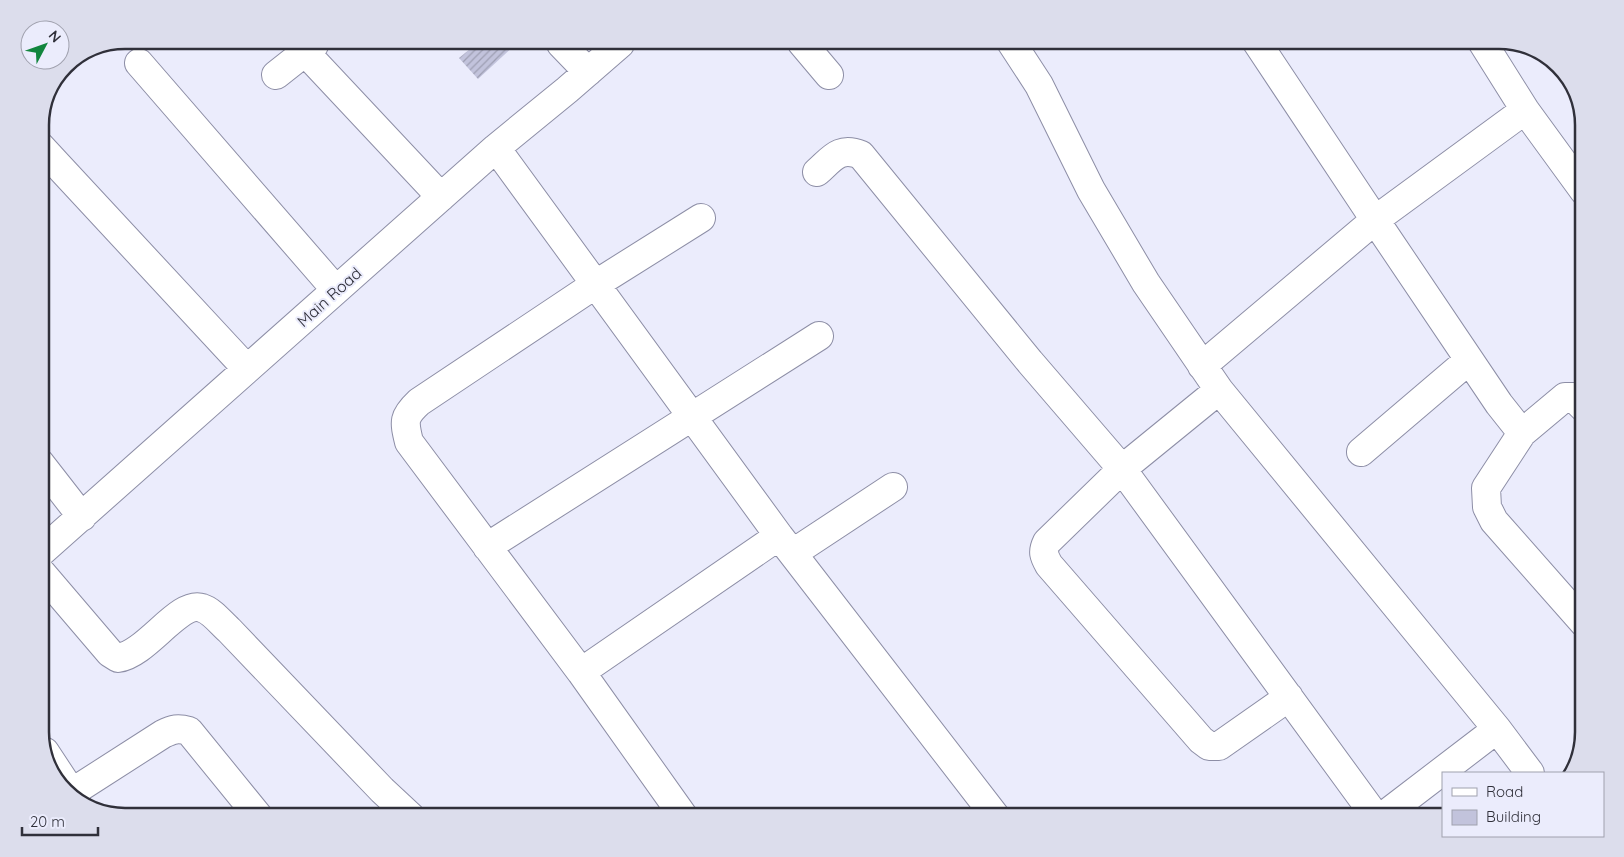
<svg xmlns="http://www.w3.org/2000/svg" width="1624" height="857" font-family="Quicksand,sans-serif">
	<style>
		.building { fill: url(#building-hatch) }
		.lines { fill: none; stroke-linecap: round; stroke-linejoin: round }
		.minor-casing { stroke: #8d8ea6; stroke-width: 30 }
		.minor { stroke: #fff; stroke-width: 28 }
		.labels { text-anchor: middle; dominant-baseline: central; stroke-width: 4; stroke-linejoin: round; paint-order: stroke }
		.street-label { font-size: 16px; fill: #30303a; stroke: #ebecfc }
		.rim { fill: none; stroke: #30303a; stroke-width: 2.5 }
	</style>
	<defs>
		<pattern id="building-hatch" width="6" height="6" patternUnits="userSpaceOnUse" patternTransform="scale(1.25)"><rect width="6" height="6" fill="#c2c3dc"/><path d="M-1 1l2-2M0 6l6-6M5 7l2-2" fill="none" stroke="#9e9fb3"/></pattern>
	</defs>
	<rect width="100%" height="100%" fill="#ebecfc"/>
	<path class="building" d="M516,44L478,79L459,58L475,45Z"/>
	<g class="lines">
		<defs>
			<path id="minor" d="M1481,40L1525,110L1584,191
				M1011,42L1039,85L1091,190L1146,283L1219,390L1497,729L1530,773
				M802,43L829,75
				M561,44L588,72
				M305,52L441,197
				M139,63L336,290
				M276,75L314,45
				M1525,110L1375,220L1499,404L1522,433L1565,397H1573L1584,408
				M40,146L247,369
				M496,148L779,536L996,817
				M817,172C832,159 839,146 861,155L1030,362L1122,469L1047,542C1042,552 1044,556 1049,565L1201,740L1209,746H1219L1289,697
				M1202,366L1375,220L1256,41
				M1219,390L1122,469L1376,817
				M1522,433L1486,488L1487,507L1494,521L1584,623
				M1361,452L1469,360
				M40,463L82,517
				M487,547L819,336
				M40,553L496,148L567,90L620,44
				M793,553L893,487
				M40,571L110,653L118,658C147,654 179,600 202,608C212,611 221,623 229,630L382,790L411,817
				M581,672L779,536
				M45,752L76,799
				M71,793L163,734C173,729 178,728 189,731L259,817
				M684,817L581,672L409,442C404,421 403,417 419,402L596,284L701,218
				M1382,817L1497,729"/>
		</defs>
		<use href="#minor" class="minor-casing"/>
		<use href="#minor" class="minor"/>
	</g>
	<g class="labels">
		<g class="street-label">
			<text transform="translate(329 297) rotate(-42)">Main Road</text>
		</g>
	</g>
	<path d="M0 0H1624V857H0ZM125 49H1499A76 76 0 0 1 1575 125V732A76 76 0 0 1 1499 808H125A76 76 0 0 1 49 732V125A76 76 0 0 1 125 49Z" fill="#dcddec" fill-rule="evenodd"/>
	<path class="rim" d="M125 49H1499A76 76 0 0 1 1575 125V732A76 76 0 0 1 1499 808H125A76 76 0 0 1 49 732V125A76 76 0 0 1 125 49Z"/>
	<rect x="1442" y="772" width="162" height="65" fill="#ebecfc" stroke="#a0a1ae"/>
	<rect x="1452" y="788" width="25" height="8" fill="#ffffff" stroke="#a0a1ae"/>
	<text x="1486" y="797" font-size="15" fill="#30303a">Road</text>
	<rect x="1452" y="810" width="25" height="15" fill="#c2c3dc" stroke="#a0a1ae"/>
	<text x="1486" y="822" font-size="15" fill="#30303a">Building</text>
	<g transform="translate(45 45) rotate(49)"><circle r="24" fill="#ebecfc" stroke="#a0a1ae"/>
	<path d="M0-4L9 19L0 12L-9 19Z" fill="#11853d"/>
	<text y="-8" font-size="14" font-weight="bold" text-anchor="middle" fill="#30303a">N</text>
	</g>
	<path d="M22 827v8h76v-8" fill="none" stroke="#30303a" stroke-width="2.5"/>
	<text x="30" y="827" font-size="15" fill="#30303a" stroke="#ebecfc" stroke-width="4" paint-order="stroke">20 m</text>
</svg>
